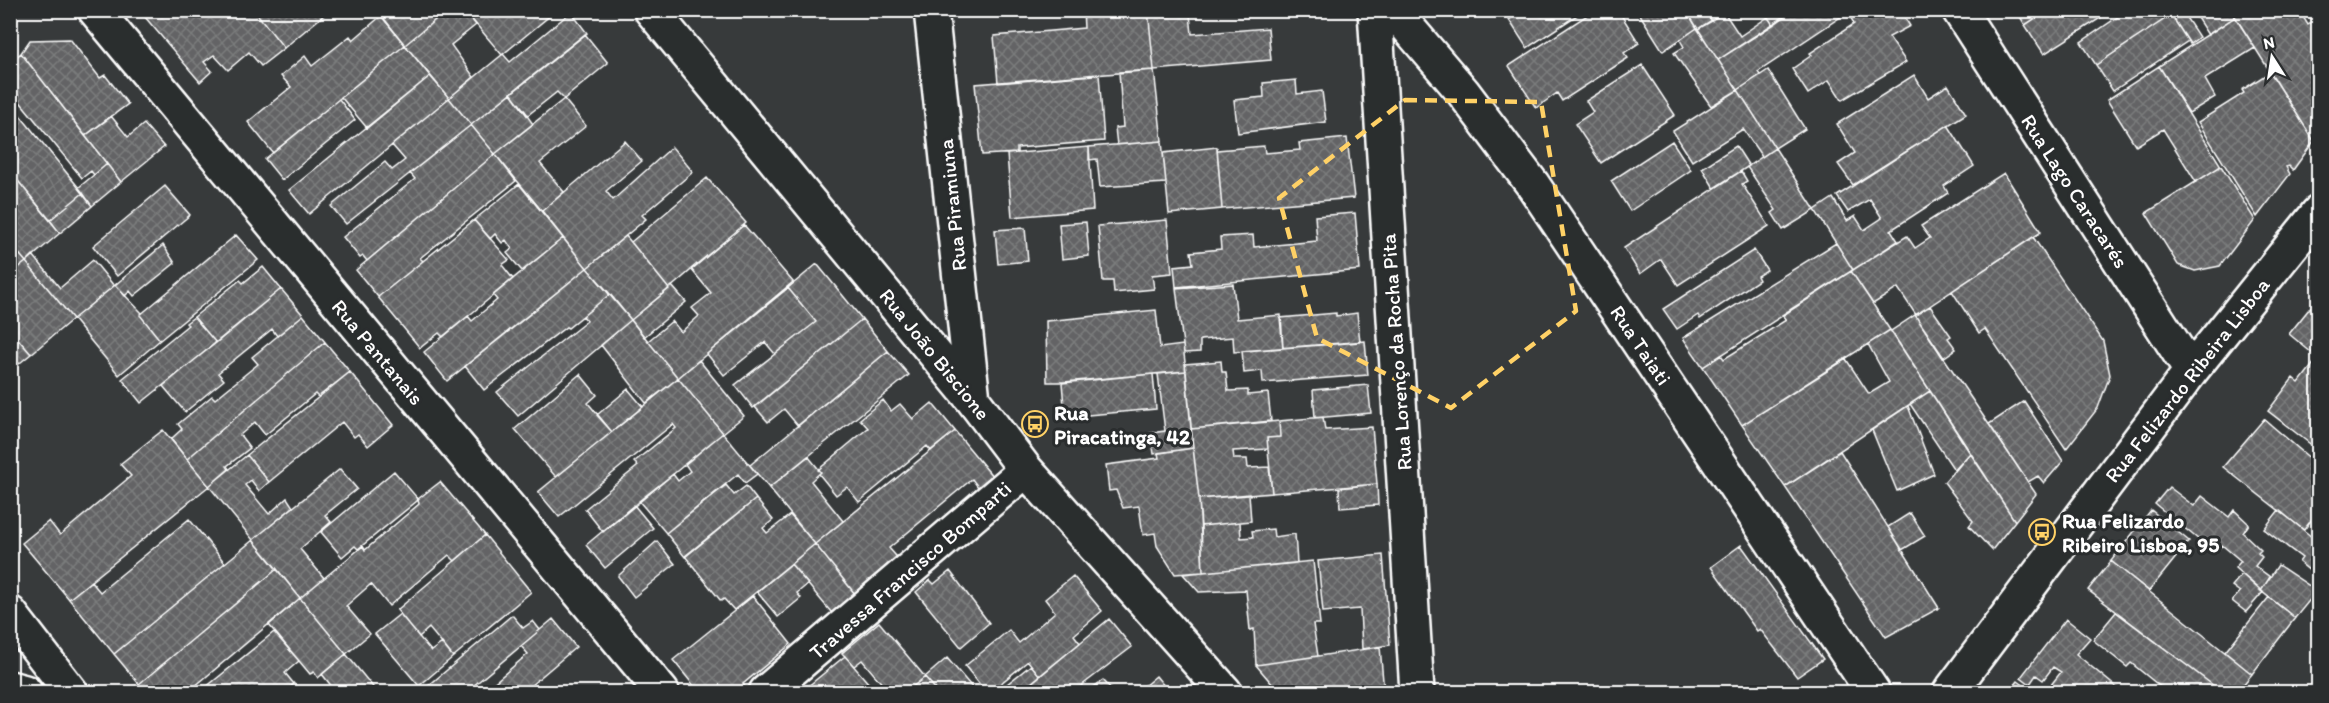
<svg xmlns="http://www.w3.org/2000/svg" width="2329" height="703" font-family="Itim,sans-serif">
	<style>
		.building { fill: url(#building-cross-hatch); stroke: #fff; stroke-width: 1.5 }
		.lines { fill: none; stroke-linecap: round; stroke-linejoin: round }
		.minor-casing { stroke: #fff; stroke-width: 38 }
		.minor { stroke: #2a2d2e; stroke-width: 33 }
		.marked { fill: none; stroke: #ffd166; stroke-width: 4.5; stroke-dasharray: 12 8; stroke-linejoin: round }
		.labels { text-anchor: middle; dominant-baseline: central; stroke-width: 6; stroke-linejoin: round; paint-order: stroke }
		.street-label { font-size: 21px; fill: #fff; stroke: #2a2d2e }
		.poi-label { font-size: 21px; font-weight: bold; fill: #fff; stroke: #2a2d2e; text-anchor: start }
	</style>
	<defs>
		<pattern id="building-cross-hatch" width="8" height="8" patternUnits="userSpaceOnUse" patternTransform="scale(1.5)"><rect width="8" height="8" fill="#636465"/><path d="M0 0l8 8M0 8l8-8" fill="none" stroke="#7a7b7c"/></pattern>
	</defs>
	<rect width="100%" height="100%" fill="#373a3b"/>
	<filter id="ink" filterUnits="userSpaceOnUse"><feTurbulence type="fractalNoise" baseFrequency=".0167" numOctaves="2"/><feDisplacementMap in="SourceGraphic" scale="12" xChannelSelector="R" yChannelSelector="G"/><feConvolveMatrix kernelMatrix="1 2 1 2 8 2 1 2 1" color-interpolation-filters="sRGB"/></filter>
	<g filter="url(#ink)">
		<path class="building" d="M139,10H254L284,48L261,66L249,52L228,70L214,55L204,62L212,71L200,82Z
			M254,10H330L284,48Z
			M389,10H447L405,45L382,16Z
			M447,10H464L476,25L451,45L474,77L449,98L405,45Z
			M464,10H557L502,55Z
			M1083,10H1148L1154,70L998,83L994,36L1084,28Z
			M1148,10H1165L1166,16L1190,14L1192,34L1268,28L1271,60L1154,70Z
			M1517,10H1585L1527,48L1509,20L1518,13Z
			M1595,10H1618L1639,43L1624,53L1628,58L1562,101L1557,93L1536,108L1509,66Z
			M1637,10H1686L1697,28L1663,51Z
			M1686,10H1705L1712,21L1698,29Z
			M1763,10H1794L1773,25Z
			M1794,10H1851L1758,72L1760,75L1738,90L1718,60Z
			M1857,10H1900L1910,26L1889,37L1906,62L1842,100L1829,80L1808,94L1792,69L1812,55L1810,53L1854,24L1850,16Z
			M2016,10H2048L2025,25Z
			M2048,10H2113L2044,54L2025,25Z
			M2128,10H2168L2171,15L2096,65L2081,42Z
			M2168,10H2187L2183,13L2199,37L2190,44Z
			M2192,10H2231L2235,17L2208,35Z
			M2231,10H2299L2308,25L2318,18V83L2311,89L2318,101V135L2314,141Z
			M571,12L587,33L471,125L449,98L503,54L510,62Z
			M1724,12L1740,36L1768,17L1773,25L1718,60L1698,29Z
			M2171,15L2188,41L2113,91L2096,65Z
			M381,16L405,45L273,153L248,122L291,87L281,76L305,56L312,66L350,36L353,40Z
			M2235,17L2255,48L2205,79L2215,97L2189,113L2159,66Z
			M1697,28L1738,90L1711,106L1674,53L1684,47L1680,40Z
			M585,34L608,63L564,99L557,92L528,115L511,93Z
			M70,39L100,78L105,75L128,104L85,136L21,53L30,40Z
			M405,45L430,76L367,128L341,97Z
			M21,53L107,164L94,175L91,171L82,178L17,98L19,96L10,85V62Z
			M1642,65L1675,115L1601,163L1575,124L1593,112L1586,101Z
			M2159,66L2221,166L2196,182L2163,129L2136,146L2107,100Z
			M1154,70L1162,141L1117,145L1115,128L1123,127L1119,72Z
			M1768,70L1805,129L1775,148L1738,90Z
			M2270,72L2314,141L2293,170L2289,166L2286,167L2290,174L2257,217L2198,122L2244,93L2242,90Z
			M1099,74L1104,141L1017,148V153L982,155L975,84Z
			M1914,75L1928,98L1948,85L1966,114L1853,185L1838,164L1855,153L1837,124Z
			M430,76L449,98L309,214L289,190Z
			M1296,80L1297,94L1322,91L1326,122L1238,133L1234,100L1264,97L1263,83Z
			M1738,90L1775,148L1762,157L1743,129L1692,161L1673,131Z
			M511,93L533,124L495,154L471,125Z
			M449,98L471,125L346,224L331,206L385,162L392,170L405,160L392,145Z
			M339,99L355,120L282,180L265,159Z
			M564,99L586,126L540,163L564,192L542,211L495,154Z
			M10,103L83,193L50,220L10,171Z
			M111,116L128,137L144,124L164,147L121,182L85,136Z
			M471,125L495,154L367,261L363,256L360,258L343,237L415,179L410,173Z
			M1948,125L1974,166L1944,186L1948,193L1891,230L1898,241L1853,270L1815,210L1833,198L1847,221L1855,216L1864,230L1882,218L1870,199L1848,212L1837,196Z
			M1347,138L1354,198L1222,209L1217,150L1264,146L1265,153L1300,150L1299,143Z
			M625,141L642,161L606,191L613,200L672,147L693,172L642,215L646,219L587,268L542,211Z
			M1162,141L1166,183L1100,187L1097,159L1089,160V147Z
			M1672,141L1691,170L1630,211L1611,181Z
			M1736,146L1749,166L1714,188L1702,168Z
			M1089,147L1093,210L1012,217L1007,154Z
			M1217,147L1222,209L1169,214L1163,153Z
			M1775,148L1815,210L1783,230L1772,213L1776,210L1747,167Z
			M495,154L516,181L420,258L423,261L378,297L356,270Z
			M107,164L121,182L92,206L78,188Z
			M2221,166L2255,220L2220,266L2195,271L2178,265L2146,213Z
			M10,171L60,233L26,262L10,243Z
			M1741,171L1747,181L1742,184L1769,226L1678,285L1661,259L1640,274L1624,248Z
			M2004,173L2041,232L1916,315L1898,288L1873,304L1851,271L1907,236L1915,248L1930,238L1921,226Z
			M707,178L746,223L669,289L631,242Z
			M519,184L563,238L522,271L507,253L512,249L506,240L502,243L495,234L490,239L474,220Z
			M165,186L190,215L117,276L93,246Z
			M83,193L92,206L60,233L50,220Z
			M1355,213L1360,270L1176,287L1174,266L1193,264L1191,252L1221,249L1220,237L1253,235L1254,247L1317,241L1315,216Z
			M474,220L509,260L502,265L513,279L443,337L439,333L420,348L378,297Z
			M1167,220L1172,273L1152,275L1154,289L1114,293L1113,281H1103L1098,226Z
			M1086,222L1089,256L1062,259L1059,224Z
			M744,225L793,282L678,378L648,341L672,321L681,332L699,316L692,308L711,293L691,269Z
			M1025,228L1028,261L998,264L995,230Z
			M236,235L258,260L160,340L140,315Z
			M626,236L669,289L631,320L587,268Z
			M2033,237L2103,341L2110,375L2098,408L2066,449L1985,329L1979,333L1952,291Z
			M563,238L587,268L447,381L424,352L468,316L472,321L497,300L493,295Z
			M10,243L26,262L10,274Z
			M1836,243L1853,270L1703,367L1683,338Z
			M163,245L175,263L134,296L130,291L125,296L115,285Z
			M1754,250L1767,270L1757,276L1759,280L1700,319L1698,315L1677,329L1663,309Z
			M33,255L60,288L93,260L114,286L73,319L26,262Z
			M26,262L73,319L31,354L10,330V274Z
			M817,264L862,319L753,408L735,385L816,322L788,288Z
			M263,267L281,289L216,343L194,317L240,280L243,283Z
			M587,268L610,294L568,328L566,327L484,390L465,366Z
			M1851,271L1890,330L1742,425L1703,367L1721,355L1724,359L1786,320L1782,315Z
			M1233,284L1237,319L1281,315L1283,348L1234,352L1233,337L1200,340V352L1184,353L1176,288Z
			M115,285L142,313L140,315L160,340L119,375L73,319Z
			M672,286L686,302L644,337L631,320Z
			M788,288L816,322L775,354L765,342L724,375L707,354Z
			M281,289L303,315L277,336L272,329L218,373L224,380L185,412L163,386Z
			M610,294L631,320L518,416L497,392L587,321L583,316Z
			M2318,298V358L2289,334Z
			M1930,306L1951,336L1948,338L1956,349L1943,358L1915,315Z
			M1156,310L1160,348L1183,345L1186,371L1064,382H1047L1046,321Z
			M1336,313V316L1357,313L1360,342L1283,348L1280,318Z
			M303,315L325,342L187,459L171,439L182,429L178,424L212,396L215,399L258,364L252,357Z
			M1915,315L2036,494L2015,521L1891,331Z
			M194,317L216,343L141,403L122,379L188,325L186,323Z
			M862,319L888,351L798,426L784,409L768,422L755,407Z
			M631,320L678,378L646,403L601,345Z
			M1890,330L1930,391L1785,487L1742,425L1846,359L1869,394L1889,382L1868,344Z
			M19,340L31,354L10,371V348Z
			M1365,341L1368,375L1263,383L1262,371L1244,373L1242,351Z
			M325,342L350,372L318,397L315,394L265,435L255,422L240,435L250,448L227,466L229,469L209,486L187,459Z
			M888,351L909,375L769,488L750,465Z
			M2318,358V450L2268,411L2293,378L2299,383Z
			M699,360L744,416L723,433L678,378Z
			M1221,361L1222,372H1226L1228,391L1248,390V395L1268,393L1271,421L1191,429L1185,364Z
			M1186,371L1193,448L1154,454L1151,433L1165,431L1158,374Z
			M350,372L393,425L368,446L358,434L354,437L342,422L269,482L247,455Z
			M580,374L597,395L588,403L612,432L556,477L515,429Z
			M1153,374L1156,409L1065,417L1062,383Z
			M678,378L723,433L603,532L585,509L638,466L634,462L676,428L673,424L559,517L538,492Z
			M1368,385L1371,413L1315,418L1313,390Z
			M628,389L643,407L612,432L597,415Z
			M1930,391L1970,453L1955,471L1910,404Z
			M883,400L891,411L900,404L913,419L932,403L955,431L931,451L927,446L859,502L847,487L836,495L819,474L821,472L818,470L868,428L860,419Z
			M2024,401L2063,461L2044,483L2038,476L2028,482L1989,424Z
			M1908,406L1934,474L1897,491L1872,430Z
			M1323,417L1325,430L1372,427L1377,484L1272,493L1267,438L1280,437L1279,421Z
			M2264,419L2313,461L2318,454V511L2304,530L2223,467Z
			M1279,421L1280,437L1267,438L1268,449L1233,451L1234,459H1247L1248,468L1269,467L1272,493L1199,499L1191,429Z
			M163,430L209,486L69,599L22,543L49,521L60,535L131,476L120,464Z
			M955,431L998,483L984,495L972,479L889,548L902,563L859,599L815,544Z
			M723,433L757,474L745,483L738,474L666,533L639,501L673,474L678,481L690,471L685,464Z
			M1193,448L1199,499L1203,572L1175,574L1157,546L1155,533L1143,535L1139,506L1123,508L1116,490L1109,491L1106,465L1159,458L1158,453Z
			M1840,451L1939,608L1886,637L1785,487Z
			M1970,453L2015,521L1992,550L1969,526L1973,521L1944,482Z
			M247,455L269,482L259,491L251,480L245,485L269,514L287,498L293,507L253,540L209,486Z
			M808,456L821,472L811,481L843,521L815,544L769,488Z
			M340,469L357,489L325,515L331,522L300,549L324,578L300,598L253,540Z
			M394,471L418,499L417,501L358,549L355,546L342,557L321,532Z
			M440,482L485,535L455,561L449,555L389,606L371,584L346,606L370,634L346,654L300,598L363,546L365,550L419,504L418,499Z
			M1377,484L1378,505L1340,508L1339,488Z
			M726,485L734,495L746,486L756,499L685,557L666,533Z
			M2169,487L2194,506L2202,496L2229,517L2234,510L2249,524L2243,533L2261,550L2258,553L2262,557L2255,566L2270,577L2261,591L2235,568L2241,561L2222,545L2215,553L2155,504Z
			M1249,494L1251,521L1201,526L1199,499Z
			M756,499L773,520L763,528L767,533L790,515L815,544L734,610L724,599L721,601L685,556Z
			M634,505L653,528L605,568L586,545Z
			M2151,510L2189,541L2149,591L2111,561Z
			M2279,510L2318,542V570L2315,575L2299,562L2302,558L2264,529Z
			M1910,513L1925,536L1902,550L1888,527Z
			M189,519L225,563L114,654L69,599L91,581L100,592Z
			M1240,522L1241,538L1253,537L1252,531L1273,529L1274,537L1295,534L1297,563L1203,572L1201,526Z
			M485,535L531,592L453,657L429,628L419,637L397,610Z
			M253,540L277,569L139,684L114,654Z
			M657,541L675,564L634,597L618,576Z
			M815,544L859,599L836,618L791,564Z
			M1741,545L1823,659L1797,677L1760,629L1757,631L1711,567Z
			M1383,555L1390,645L1362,649L1360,609L1323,612L1318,561Z
			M1313,561L1320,624H1313L1318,656L1256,665L1254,629L1250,630L1246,590L1199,592L1183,574Z
			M2111,561L2252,674L2237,692H2222L2088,590Z
			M791,564L808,584L797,593L801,598L778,617L757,592Z
			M2278,565L2317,591L2295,618L2261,591Z
			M277,569L300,598L188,692H145L139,684Z
			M950,571L989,623L961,647L916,592L930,580L934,584Z
			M2242,574L2263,592L2246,612L2232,601L2240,592L2232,586Z
			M1073,576L1102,611L1074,635L1080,643L1040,676L1028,661L990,692H986L965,666L1009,630L1019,643L1055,612L1045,599Z
			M753,596L791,644L743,684L748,691L746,692H699L673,660Z
			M2269,597L2295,618L2252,674L2225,652Z
			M300,598L346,654L318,678L314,672L310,674L269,625Z
			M2116,612L2222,692H2167L2131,663L2127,667L2093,640Z
			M400,614L431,651L442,643L453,657L419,686L375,634Z
			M512,615L523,628L533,621L540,630L466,692H421Z
			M553,619L576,647L523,692H483L528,654L521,646Z
			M1109,619L1132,647L1073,692H1020Z
			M2066,619L2090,638L2076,654L2122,692H2059L2050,686L2061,672L2053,667L2043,680L2036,675L2030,684L2021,677Z
			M879,622L925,677L906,692H889L862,660L854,666L842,653Z
			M274,632L299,661L285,673L294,684L284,692H200Z
			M1380,647L1384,692H1348L1347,686L1307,692H1279L1256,665Z
			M346,654L377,692H336L322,674Z
			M845,656L876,692H801Z
			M947,658L976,692H938L925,677Z
			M1031,665L1040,676L1020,692H997Z
			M1156,676L1169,692H1137Z
			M925,677L938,692H906Z
			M1103,680L1114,692H1087Z
			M2018,681L2033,692H2009Z"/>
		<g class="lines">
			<defs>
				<path id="minor" d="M95,10L662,692
					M651,10L973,400L1026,470L1225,692
					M931,10L973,400
					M1375,10L1417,692
					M1393,10L1463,92L1533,185L1873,692
					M1959,10L2191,371
					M10,613L71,692
					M10,688L25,692
					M766,692L1026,470
					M1950,692L2191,371L2318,213"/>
			</defs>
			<use href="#minor" class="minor-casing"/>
			<use href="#minor" class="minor"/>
		</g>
	</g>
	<path class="marked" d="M1405,100L1541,102L1576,311L1451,408L1317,338L1279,198Z"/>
	<defs>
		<symbol id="bus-ring" viewBox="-11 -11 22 22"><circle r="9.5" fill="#2a2d2e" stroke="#ffd166" stroke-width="1.5"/><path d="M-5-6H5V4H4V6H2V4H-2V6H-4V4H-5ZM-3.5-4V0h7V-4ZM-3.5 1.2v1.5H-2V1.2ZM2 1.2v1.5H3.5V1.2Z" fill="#ffd166"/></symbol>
	</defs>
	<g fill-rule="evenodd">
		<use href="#bus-ring" x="1020" y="409" width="30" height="30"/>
		<use href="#bus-ring" x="2027" y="517" width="30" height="30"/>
	</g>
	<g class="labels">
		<g class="street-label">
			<text transform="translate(2075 191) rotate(57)">Rua Lago Caracarés</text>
			<text transform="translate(952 205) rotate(-96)">Rua Piramiuna</text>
			<text transform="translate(1641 345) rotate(56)">Rua Taiati</text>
			<text transform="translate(378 352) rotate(50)">Rua Pantanais</text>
			<text transform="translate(1396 352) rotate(-94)">Rua Lorenço da Rocha Pita</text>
			<text transform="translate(935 354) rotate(51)">Rua João Biscione</text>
			<text transform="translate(2187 380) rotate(-52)">Rua Felizardo Ribeira Lisboa</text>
			<text transform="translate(910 570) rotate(-41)">Travessa Francisco Bomparti</text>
		</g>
		<g class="poi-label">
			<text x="1054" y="412">Rua<tspan x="1054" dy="24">Piracatinga, 42</tspan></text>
			<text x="2062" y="520">Rua Felizardo<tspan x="2062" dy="24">Ribeiro Lisboa, 95</tspan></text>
		</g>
	</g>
	<rect width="2329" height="703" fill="none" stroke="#2a2d2e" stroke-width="36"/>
	<rect x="18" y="18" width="2293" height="667" fill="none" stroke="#fff" stroke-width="2" filter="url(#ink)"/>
	<g transform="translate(2272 57) rotate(348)" stroke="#2a2d2e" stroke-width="4.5" paint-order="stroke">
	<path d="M0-4.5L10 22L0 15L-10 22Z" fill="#ffffff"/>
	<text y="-9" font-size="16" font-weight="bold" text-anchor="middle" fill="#ffffff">N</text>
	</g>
</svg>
